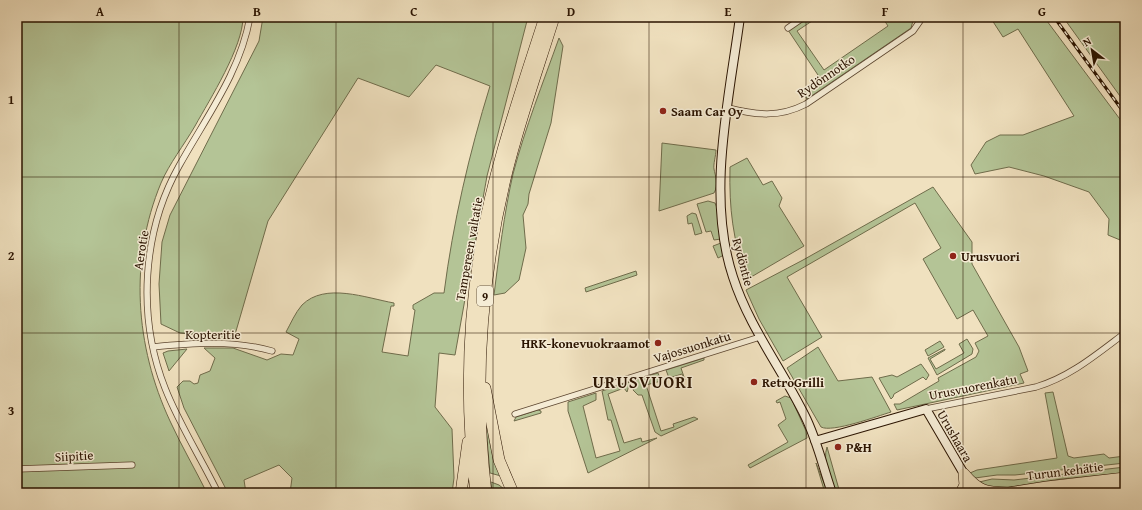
<svg xmlns="http://www.w3.org/2000/svg" width="1142" height="510" font-family="'Gentium Book Plus',serif">
	<style>
		.green { fill: #b4c496; stroke: #6f6c4b }
		.lines { fill: none; stroke-linecap: round; stroke-linejoin: round }
		.street-casing { stroke: #5c4630; stroke-width: 7 }
		.secondary-casing { stroke: #2a1300; stroke-width: 10 }
		.highway-casing { stroke: #2a1300; stroke-width: 12 }
		.street { stroke: #f5ecd5; stroke-width: 5.5 }
		.secondary { stroke: #f5ecd5; stroke-width: 8 }
		.highway { stroke: #f0e1bf; stroke-width: 11 }
		.rail-casing { stroke: #2a1300; stroke-width: 3 }
		.rail { stroke: #f5ecd5; stroke-width: 1.5; stroke-dasharray: 4.5; stroke-linecap: butt }
		.grid { fill: none; stroke: #2a1300; stroke-width: 1; stroke-opacity: 0.55 }
		.poi-dot { fill: #8f2418; stroke: #f5ecd5; stroke-width: 1.5 }
		.labels { text-anchor: middle; dominant-baseline: central; stroke-width: 3; stroke-linejoin: round; paint-order: stroke }
		.shield { fill: #f5ecd5; stroke: #675440; stroke-width: 1 }
		.shield-label { font-size: 12px; font-weight: bold; fill: #2a1300 }
		.street-label { font-size: 13px; fill: #2a1300; stroke: #f5ecd5 }
		.poi-label { font-size: 13px; font-weight: bold; fill: #2a1300; stroke: #f5ecd5; text-anchor: start }
		.district-label { font-size: 17px; font-weight: bold; letter-spacing: 1px; fill: #2a1300; stroke: #f5ecd5 }
		.neatline { fill: none; stroke: #2a1300; stroke-width: 1.5 }
		.grid-label { font-size: 13px; text-anchor: middle; font-weight: bold; fill: #2a1300 }
	</style>
	<rect width="100%" height="100%" fill="#f0e1bf"/>
	<filter id="stains"><feTurbulence type="fractalNoise" baseFrequency=".005" numOctaves="4"/><feColorMatrix values="0 0 0 0 .2 0 0 0 0 .09 0 0 0 0 .02 0 0 0 .5 -.17"/></filter>
	<radialGradient id="worn" r=".72"><stop offset=".6" stop-color="#630" stop-opacity="0"/><stop offset="1" stop-color="#630" stop-opacity=".3"/></radialGradient>
	<path class="green" d="M17,17H243C243,47 210,99 195,126C184,145 169,164 161,183C129,260 135,346 170,421C181,445 195,469 207,493H17Z
		M263,17H528L487,176L455,355L439,353L435,407L452,429L454,478L452,493H290L292,478L279,465L244,480L246,493H228L184,408L177,387L183,381H190L194,384L198,383L200,375L210,371L215,358L204,348H233L267,360L281,354L293,355L299,339L286,332C291,323 295,313 302,305C325,282 366,298 394,303V306H391L382,352L408,356L415,310L413,309V305L434,293H444C453,223 469,154 490,86L436,65L409,97L358,78L268,221L234,338L180,333L161,324L159,284L162,242L170,215L259,41Z
		M807,17H818L797,31L824,70L888,26L882,17H914L911,28L807,99L802,90L820,78L788,30Z
		M990,17H1044L1125,126V242L1108,235L1109,219L1089,192L1044,176L1009,167L975,174L971,165L986,142L1000,135H1023L1074,116L1018,29L1003,37Z
		M1063,17H1125V103Z
		M559,38L563,46L551,123L529,194L528,204L523,215L526,248L519,280L505,293L494,295C499,255 504,214 513,174C525,128 543,83 559,38Z
		M662,143L716,150C716,155 713,165 714,169C715,175 719,185 714,193L659,211Z
		M747,158L763,185L772,181L782,198L779,206L804,246L746,280C733,237 729,211 730,167Z
		M933,187L972,242V264L1019,347L1028,371L1020,374L1024,383L897,410L894,404H900L939,381L938,378L976,357L979,351L975,343L988,336L973,310L957,319L923,259L941,248L915,203L787,277L822,337L783,361L759,319L746,290L803,260Z
		M708,201L715,203L717,208L721,239L714,240L711,231L706,232L697,204Z
		M692,213L696,214L702,233L695,235L692,223L688,224L687,216Z
		M721,243L724,255L718,258L713,246Z
		M636,271L637,275L586,292L585,288Z
		M967,339L973,349L972,354L937,375L928,358L945,349V350L930,359L936,369L964,353L959,344Z
		M940,341L944,347L928,356L925,350Z
		M818,347L838,381L872,377L891,412C878,416 832,433 821,427L787,368Z
		M187,349L169,371L163,353L168,351Z
		M704,358V360L681,368L685,380L682,374L669,378L666,370Z
		M921,364L929,375L926,380L923,377L894,394L893,397L891,399L879,378L892,375L897,377Z
		M658,373L661,381L646,385L661,431L674,427L673,424L694,417L698,419L661,436L655,432L642,395H638L633,390L637,379Z
		M630,382L627,392L624,388L608,394L624,443L641,438L642,442L657,438L588,473L568,411V402L596,393V400L583,406L596,458L620,451L611,420H608L602,391Z
		M1053,392L1068,456L1074,458L1104,454L1109,458L1125,456V463L1015,475H997L975,478L970,473L977,470L1057,458L1045,393Z
		M785,396L791,398L806,431L807,438L750,468L748,465L788,442L778,425L786,419L780,402L777,403L776,401Z
		M538,410L541,411V413L514,421L516,417Z
		M485,416L501,476L490,473Z
		M827,447L840,493H835C831,480 822,461 827,447Z
		M816,463L828,493H825Z
		M1125,467V473L1061,479L991,490L975,483L992,479L1014,480Z
		M491,482L499,485L509,493H492Z"/>
	<g class="lines">
		<defs>
			<path id="street" d="M788,28L804,17
				M728,108C756,115 779,118 806,104L913,31L920,21V17
				M153,347C193,343 233,340 272,351
				M926,409L1036,387C1070,377 1097,354 1125,333
				M515,414L760,337
				M17,469L132,465
				M218,493C201,458 179,424 165,388C137,317 142,232 179,166C206,117 240,73 250,17"/>
			<path id="secondary" d="M740,17C729,100 706,196 733,277C749,327 782,369 805,416C817,440 823,467 832,493
				M815,441L926,409L964,474"/>
			<path id="highway" d="M485,388L499,460L513,493
				M964,474C980,493 987,492 1011,493
				M461,493L468,442
				M476,493C466,411 467,327 481,245C494,167 521,92 545,17
				M486,493C473,385 481,277 507,171C520,119 538,68 554,17
				M961,493L965,485L964,474
				M1009,493L1047,487L1125,478
				M1074,493L1125,488"/>
		</defs>
		<use href="#street" class="street-casing"/>
		<use href="#secondary" class="secondary-casing"/>
		<use href="#highway" class="highway-casing"/>
		<use href="#street" class="street"/>
		<use href="#secondary" class="secondary"/>
		<use href="#highway" class="highway"/>
		<defs>
			<path id="rail" d="M1054,17L1125,114"/>
		</defs>
		<use href="#rail" class="rail-casing"/>
		<use href="#rail" class="rail"/>
	</g>
	<path class="grid" d="M179,17V493M336,17V493M493,17V493M649,17V493M806,17V493M963,17V493M17,177H1125M17,333H1125"/>
	<g class="poi-dot">
		<circle cx="663" cy="111" r="4"/>
		<circle cx="953" cy="256" r="4"/>
		<circle cx="658" cy="343" r="4"/>
		<circle cx="754" cy="382" r="4"/>
		<circle cx="838" cy="447" r="4"/>
	</g>
	<g class="labels">
		<rect class="shield" x="477" y="286" width="16" height="20" rx="3"/>
		<g class="shield-label">
			<text x="485" y="296">9</text>
		</g>
		<g class="street-label">
			<text transform="translate(826 76) rotate(-34)">Rydönnotko</text>
			<text transform="translate(469 249) rotate(-80)">Tampereen valtatie</text>
			<text transform="translate(141 250) rotate(-81)">Aerotie</text>
			<text transform="translate(743 262) rotate(75)">Rydöntie</text>
			<text x="213" y="334">Kopteritie</text>
			<text transform="translate(692 347) rotate(-17)">Vajossuonkatu</text>
			<text transform="translate(973 387) rotate(-11)">Urusvuorenkatu</text>
			<text transform="translate(955 436) rotate(60)">Urushaara</text>
			<text transform="translate(74 456) rotate(-3)">Siipitie</text>
			<text transform="translate(1065 471) rotate(-7)">Turun kehätie</text>
		</g>
		<g class="poi-label">
			<text x="671" y="111">Saam Car Oy</text>
			<text x="961" y="256">Urusvuori</text>
			<text x="650" y="343" text-anchor="end">HRK-konevuokraamot</text>
			<text x="762" y="382">RetroGrilli</text>
			<text x="846" y="447">P&amp;H</text>
		</g>
		<g class="district-label">
			<text x="643" y="381">URUSVUORI</text>
		</g>
	</g>
	<rect width="1142" height="510" fill="none" stroke="#f0e1bf" stroke-width="44"/>
	<g transform="translate(1092 50) rotate(329)" stroke="#f5ecd5" stroke-width="3" paint-order="stroke">
	<path d="M0-3L7 15L0 10L-7 15Z" fill="#2a1300"/>
	<text y="-6" font-size="11" font-weight="bold" text-anchor="middle" fill="#2a1300">N</text>
	</g>
	<rect x="22" y="22" width="1098" height="466" class="neatline"/>
	<g class="grid-label">
		<text x="100" y="16">A</text>
		<text x="257" y="16">B</text>
		<text x="414" y="16">C</text>
		<text x="571" y="16">D</text>
		<text x="728" y="16">E</text>
		<text x="885" y="16">F</text>
		<text x="1042" y="16">G</text>
		<text x="11" y="104">1</text>
		<text x="11" y="260">2</text>
		<text x="11" y="415">3</text>
	</g>
	<rect width="100%" height="100%" filter="url(#stains)"/>
	<rect width="100%" height="100%" fill="url(#worn)"/>
</svg>
